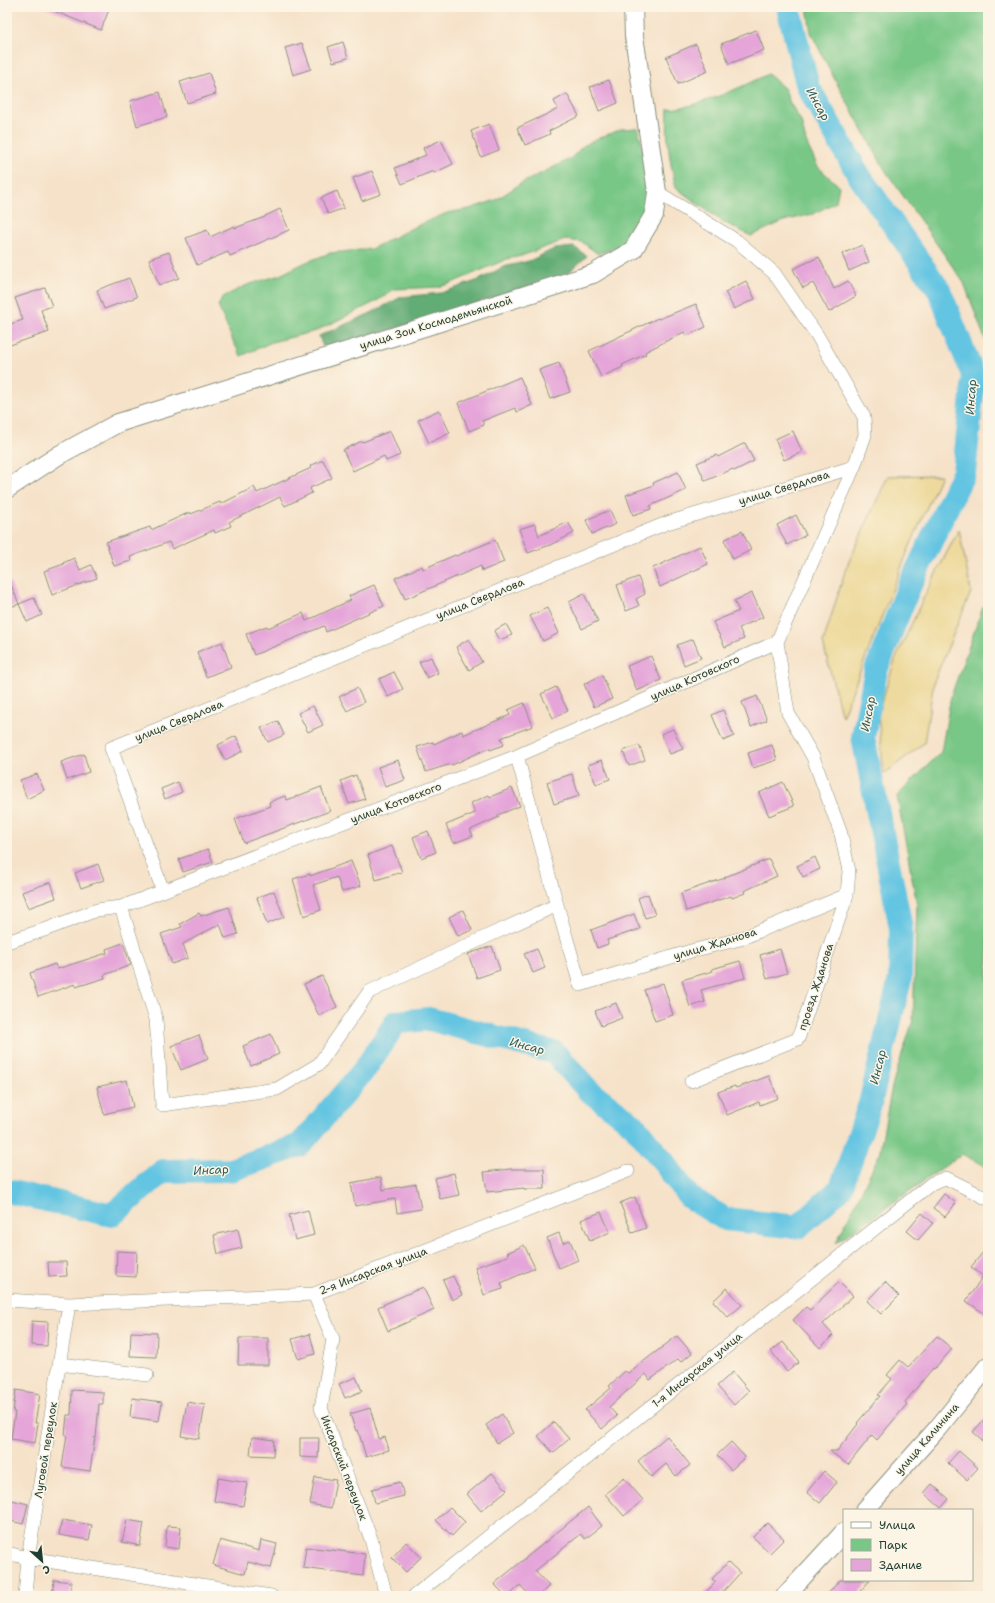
<svg xmlns="http://www.w3.org/2000/svg" width="995" height="1603" font-family="'Shantell Sans',sans-serif">
	<style>
		.green { fill: #79c787; stroke: #4c825e }
		.forest { fill: #62ac74; stroke: #407454 }
		.sand { fill: #eeda9e; stroke: #868c69 }
		.lines { fill: none; stroke-linecap: round; stroke-linejoin: round }
		.river { stroke: #64c5e2; stroke-width: 24 }
		.building { fill: #e5a5d9 }
		.street-casing { stroke: #8a907e; stroke-width: 14 }
		.secondary-casing { stroke: #8a907e; stroke-width: 20 }
		.street { stroke: #fff; stroke-width: 13 }
		.secondary { stroke: #fff; stroke-width: 18 }
		.labels { text-anchor: middle; dominant-baseline: central; stroke-width: 3; stroke-linejoin: round; paint-order: stroke }
		.street-label { font-size: 11px; fill: #1f3d34; stroke: #fcf5e5 }
		.water-label { font-size: 12px; font-style: italic; fill: #305f60; stroke: #fcf5e5 }
	</style>
	<rect width="100%" height="100%" fill="#fcf5e5"/>
	<filter id="ink" filterUnits="userSpaceOnUse"><feTurbulence type="fractalNoise" baseFrequency=".025" numOctaves="2"/><feDisplacementMap in="SourceGraphic" scale="8" xChannelSelector="R" yChannelSelector="G"/><feConvolveMatrix kernelMatrix="1 2 1 2 8 2 1 2 1" color-interpolation-filters="sRGB"/></filter>
	<filter id="wash" filterUnits="userSpaceOnUse"><feTurbulence type="fractalNoise" baseFrequency=".012" numOctaves="4" result="noise"/><feDisplacementMap in="SourceGraphic" scale="16" xChannelSelector="R" yChannelSelector="G"/><feGaussianBlur stdDeviation="0.9" result="paint"/><feColorMatrix in="noise" values="0 0 0 0 0 0 0 0 0 0 0 0 0 0 0 0 0 1.4 0 .05"/><feComposite in="paint" operator="in"/></filter>
	<g filter="url(#wash)">
		<rect width="100%" height="100%" fill="#f6e2c9"/>
		<path class="green" d="M807,7H988V347L964,283L885,170L836,82L811,33Z
			M768,74L785,89L790,103L801,121L806,142L818,167L839,186L836,202L813,214L784,221L751,236L723,222L676,188C669,159 666,139 668,109C700,107 739,88 768,74Z
			M638,128L645,157L648,189L641,223L623,245L598,254L582,242L565,240L521,256L507,259L454,282L439,287L394,289L377,301L316,331L272,342L241,356L233,341L218,306L223,297L247,285L280,275L304,263L330,253L371,249L414,227L447,213L469,209L496,200L520,184L570,159L583,146L599,138L622,129Z
			M983,607H988V1168L962,1154L836,1243L879,1155L892,1086L913,1020L917,905L897,796L941,752L951,696Z"/>
		<path class="forest" d="M574,247L587,256L568,273L414,324L323,347L319,336L371,313L401,297L441,293L479,280L503,267L529,261L554,249Z"/>
		<path class="sand" d="M941,475L907,553L842,717L823,643L846,568L888,476Z
			M959,529L971,592L934,681L924,743L884,774L878,714L895,660L923,599Z"/>
		<g class="lines">
			<path class="river" d="M7,1191L112,1215L163,1171L231,1170L300,1145L365,1069L396,1022L429,1019L555,1053L588,1090L633,1124L663,1161L689,1197L725,1219L798,1227L841,1188L870,1104L900,979L901,928L863,737L876,670L909,587L964,472L974,377L939,290L860,177L808,87L788,7"/>
		</g>
		<g id="blocks">
			<path class="building" d="M44,7H110L101,30Z
				M756,30L764,50L729,64L721,44Z
				M343,42L348,58L333,62L328,47Z
				M302,43L311,69L293,75L285,48Z
				M696,44L708,71L678,84L666,57Z
				M209,73L216,94L187,103L180,82Z
				M609,80L618,103L599,111L590,87Z
				M160,92L167,117L137,126L130,101Z
				M567,94L579,116L549,131L550,134L525,145L517,128L558,109L554,101Z
				M489,124L499,150L481,157L471,131Z
				M441,140L453,164L434,173L433,171L402,184L395,168L426,155L423,148Z
				M372,171L381,194L362,201L353,178Z
				M337,191L344,208L328,214L321,198Z
				M280,209L289,230L230,256L228,252L197,265L186,238L207,230L210,237L234,226L235,228L265,217V216Z
				M862,245L869,262L849,271L842,254Z
				M169,252L179,278L159,285L149,259Z
				M819,257L834,289L848,281L856,296L829,312L813,283L803,288L793,269Z
				M129,278L137,297L104,309L97,290Z
				M746,281L755,299L734,309L725,292Z
				M45,288L52,306L41,310L49,332L7,346V325L23,320L15,298Z
				M696,304L706,327L686,336L684,332L645,352L646,354L622,365L623,367L601,377L589,351L658,318L659,319Z
				M559,363L570,392L550,399L539,370Z
				M520,377L532,405L517,412L515,408L482,421L484,425L469,431L458,403Z
				M439,410L450,433L429,443L418,420Z
				M390,431L400,455L386,461L384,456L353,471L343,450L362,441L363,442Z
				M793,431L802,452L784,460L775,439Z
				M745,443L754,461L734,471L733,469L705,481L697,463L716,455L718,457Z
				M323,460L332,478L310,488L312,493L285,506L280,497L229,522L231,526L215,533L214,530L172,549L169,542L130,557L131,561L114,566L106,542L150,527L151,530L190,512L191,514L220,502L221,504L254,487L257,493L311,468L310,466Z
				M678,472L686,490L650,506L651,509L633,515L626,495L654,485L653,483Z
				M610,510L616,524L592,534L586,520Z
				M796,515L806,535L787,545L777,525Z
				M568,522L574,533L550,545L528,553L519,529L535,524L539,536Z
				M742,531L751,550L733,559L724,540Z
				M495,540L504,562L482,571L481,566L405,599L395,578L422,566L423,569L455,555L456,556Z
				M700,546L708,564L660,587L653,568Z
				M74,558L80,570L91,565L97,578L52,595L44,571L64,564L63,563Z
				M7,575L19,604L7,608Z
				M638,577L645,594L636,599L639,606L626,611L617,585Z
				M374,585L384,606L326,632L324,626L254,655L246,634L267,626L268,628L303,613L306,621L351,600L349,596Z
				M752,593L763,617L739,628L744,639L725,647L713,622L739,611L734,601Z
				M584,594L598,621L582,629L569,602Z
				M34,598L42,615L27,622L19,604Z
				M547,608L559,633L543,641L530,616Z
				M506,624L512,635L499,640L494,631Z
				M469,639L482,662L469,670L456,647Z
				M693,639L701,658L684,665L677,645Z
				M222,642L231,667L206,677L197,652Z
				M651,656L661,680L637,691L627,666Z
				M431,657L438,673L427,678L419,662Z
				M394,672L403,689L388,697L379,679Z
				M602,675L612,699L594,707L584,684Z
				M556,687L568,711L553,718L541,694Z
				M357,688L364,702L347,711L339,697Z
				M757,696L767,720L751,727L742,702Z
				M524,703L533,726L501,738L504,745L490,750L489,748L452,765L451,764L426,772L417,747L433,742L434,744L462,731L463,735L510,715L508,710Z
				M313,706L323,725L308,732L298,713Z
				M723,710L734,736L723,741L712,715Z
				M278,721L284,735L268,742L261,728Z
				M673,729L683,749L670,754L661,734Z
				M236,736L243,751L225,760L218,745Z
				M639,745L645,760L629,766L623,751Z
				M772,745L777,760L753,768L748,753Z
				M84,754L89,772L67,780L61,762Z
				M398,760L405,780L385,787L378,767Z
				M602,760L610,779L596,784L588,765Z
				M37,774L44,790L27,799L20,780Z
				M572,774L579,796L554,804L547,782Z
				M356,775L365,799L349,804L341,781Z
				M178,782L182,792L165,799L161,789Z
				M783,782L794,806L769,816L759,793Z
				M321,787L330,811L244,843L235,819L270,806L269,802L285,796L287,800Z
				M512,788L520,806L498,815L499,817L470,830L473,836L454,843L446,825L475,813L471,803L489,795L490,797Z
				M428,831L436,852L421,858L413,837Z
				M392,846L402,872L376,880L368,855Z
				M208,849L213,862L183,872L179,859Z
				M815,857L820,869L803,877L797,866Z
				M769,859L777,876L744,891L745,893L732,898L731,896L686,911L681,893L725,878V877Z
				M351,861L361,886L342,892L337,877L313,885L321,910L304,916L293,879L310,874V876Z
				M98,864L104,880L81,888L75,873Z
				M51,882L56,898L28,908L22,892Z
				M274,891L284,917L267,924L257,898Z
				M648,894L655,915L645,918L638,898Z
				M229,907L238,934L225,938L220,924L183,944L188,958L172,964L161,934L182,927L180,924L199,913L201,916Z
				M463,910L472,930L458,936L449,917Z
				M634,914L640,929L607,940L608,944L597,948L591,930Z
				M123,943L131,965L104,975L105,978L76,987L75,984L38,997L30,973L55,964L57,969L107,953L106,949Z
				M492,946L500,970L477,978L468,954Z
				M537,949L545,968L533,973L524,954Z
				M780,949L787,973L767,979L760,955Z
				M740,961L745,978L701,990L705,1002L690,1007L682,980L713,971L712,969Z
				M322,976L337,1007L319,1016L304,984Z
				M663,983L673,1015L655,1021L644,990Z
				M616,1003L622,1018L601,1026L595,1011Z
				M271,1034L279,1054L251,1066L243,1046Z
				M199,1035L208,1059L181,1070L171,1046Z
				M769,1076L778,1098L760,1105L759,1102L727,1115L718,1092L735,1086L736,1088Z
				M127,1080L133,1107L104,1114L97,1087Z
				M510,1169H544L545,1189H524V1188L487,1192L484,1172Z
				M454,1173L459,1195L440,1199L435,1178Z
				M381,1177L383,1190L416,1184L421,1209L397,1213L395,1199L355,1206L351,1183Z
				M944,1194L956,1203L945,1217L933,1208Z
				M635,1197L646,1228L632,1233L620,1203Z
				M308,1210L314,1235L295,1240L289,1215Z
				M601,1212L610,1232L590,1241L581,1220Z
				M922,1213L933,1223L918,1240L907,1231Z
				M238,1229L242,1248L218,1254L214,1235Z
				M559,1233L563,1243L570,1240L578,1260L559,1268L547,1238Z
				M524,1245L535,1268L501,1283L503,1289L484,1295L475,1267L508,1256L507,1253Z
				M988,1246V1316L966,1301L983,1276L971,1267Z
				M117,1251L137,1252L136,1277L116,1276Z
				M48,1262H66L67,1276L49,1277Z
				M453,1276L462,1295L452,1300L443,1280Z
				M839,1282L853,1296L823,1324L833,1335L820,1348L793,1320L806,1307L810,1310Z
				M885,1282L899,1296L881,1314L867,1301Z
				M423,1287L434,1310L388,1331L378,1307Z
				M727,1288L742,1305L728,1317L713,1301Z
				M32,1321L48,1322L47,1346L31,1345Z
				M131,1332L157,1333L156,1357L130,1356Z
				M310,1334L315,1354L298,1359L292,1339Z
				M677,1336L692,1353L681,1362L678,1359L650,1380L646,1374L609,1407L617,1416L602,1429L585,1410L611,1388L609,1386L625,1371L628,1373Z
				M937,1336L952,1349L934,1369L933,1368L905,1402L907,1404L877,1440L872,1435L848,1465L830,1451H837L858,1424L857,1423L880,1396L878,1395L892,1379L887,1375L900,1360L908,1367Z
				M239,1338H268V1365H238Z
				M783,1342L799,1362L787,1372L771,1351Z
				M733,1372L749,1391L734,1405L717,1386Z
				M356,1377L362,1391L345,1398L339,1384Z
				M16,1390L40,1394L35,1423H38L35,1443L11,1439L15,1412H13Z
				M72,1390L103,1392V1404H99L96,1438L95,1437L90,1471L62,1467L67,1435H65L67,1415H71Z
				M132,1398L162,1402L159,1421L130,1417Z
				M187,1402L205,1405L199,1439L181,1436Z
				M370,1408L379,1439L385,1437L389,1450L366,1457L358,1430L356,1431L350,1414Z
				M502,1414L513,1433L497,1443L486,1425Z
				M988,1415V1445L973,1432Z
				M554,1422L569,1439L553,1453L538,1436Z
				M667,1436L690,1465L676,1476L666,1464L651,1477L638,1461Z
				M252,1437L274,1440L273,1456L250,1455Z
				M300,1438H319L318,1458L300,1457Z
				M731,1442L745,1457L731,1470L717,1455Z
				M959,1451L978,1468L967,1480L948,1463Z
				M824,1471L837,1482L820,1503L807,1492Z
				M492,1473L507,1490L481,1511L467,1494Z
				M315,1477L336,1480L331,1508L310,1504Z
				M218,1478L247,1483L243,1506L214,1501Z
				M624,1478L643,1500L624,1516L605,1494Z
				M400,1482L404,1496L375,1503L372,1489Z
				M932,1484L949,1499L941,1508L924,1493Z
				M12,1500L28,1504L23,1524L7,1520Z
				M450,1507L465,1522L452,1536L436,1520Z
				M588,1507L602,1526L585,1539L581,1534L535,1571L549,1586L538,1596H530L520,1585L509,1596H506L494,1584Z
				M62,1520L92,1525L89,1540L59,1535Z
				M127,1520L144,1523L140,1546L122,1542Z
				M767,1523L784,1539L770,1553L753,1537Z
				M167,1526L181,1527L179,1549L165,1547Z
				M220,1540L259,1551L261,1540L277,1544L271,1568L248,1562L245,1574L213,1565Z
				M406,1542L421,1557L406,1572L392,1558Z
				M306,1547L365,1554L363,1576L303,1568Z
				M728,1562L740,1573L719,1596H702L716,1582L712,1579Z
				M54,1580L72,1582L70,1596H52Z
				M840,1580H870L856,1596H826Z"/>
		</g>
	</g>
	<g filter="url(#ink)">
		<use href="#blocks" fill-opacity="0" stroke="#8a907e" stroke-width="1"/>
		<g class="lines">
			<defs>
				<path id="street" d="M657,192L737,241L774,273L817,335L864,417L865,435L854,467L777,642L788,713L813,757L841,834L849,871L847,895L798,1039L691,1081
					M517,756L557,905L580,985L691,951L740,939L847,895
					M163,891L111,748L667,523L854,467
					M121,907L156,1019L162,1105L277,1089L319,1064L369,992L490,935L557,905
					M7,942L47,929L97,910L121,907L517,756L777,642
					M314,1294L333,1339L321,1408L371,1539L386,1596
					M7,1300L69,1304L314,1294L628,1171
					M60,1364L147,1375
					M7,1553L28,1558L271,1596
					M25,1596L28,1558L69,1304
					M414,1596L932,1183L946,1178L988,1199"/>
				<path id="secondary" d="M7,489L59,455L118,423L593,274L633,250L654,215L657,192L634,36L633,7
					M865,1510L937,1429L988,1366
					M785,1596L844,1532"/>
			</defs>
			<use href="#street" class="street-casing"/>
			<use href="#secondary" class="secondary-casing"/>
			<use href="#street" class="street"/>
			<use href="#secondary" class="secondary"/>
		</g>
	</g>
	<g class="labels">
		<g class="street-label">
			<text transform="translate(436 323) rotate(-17)">улица Зои Космодемьянской</text>
			<text transform="translate(784 488) rotate(-17)">улица Свердлова</text>
			<text transform="translate(480 599) rotate(-22)">улица Свердлова</text>
			<text transform="translate(695 678) rotate(-24)">улица Котовского</text>
			<text transform="translate(179 721) rotate(-22)">улица Свердлова</text>
			<text transform="translate(396 803) rotate(-21)">улица Котовского</text>
			<text transform="translate(715 944) rotate(-17)">улица Жданова</text>
			<text transform="translate(816 987) rotate(-72)">проезд Жданова</text>
			<text transform="translate(373 1271) rotate(-21)">2-я Инсарская улица</text>
			<text transform="translate(697 1370) rotate(-39)">1-я Инсарская улица</text>
			<text transform="translate(927 1439) rotate(-49)">улица Калинина</text>
			<text transform="translate(46 1450) rotate(-81)">Луговой переулок</text>
			<text transform="translate(344 1468) rotate(69)">Инсарский переулок</text>
		</g>
		<g class="water-label">
			<text transform="translate(818 104) rotate(61)">Инсар</text>
			<text transform="translate(971 397) rotate(-86)">Инсар</text>
			<text transform="translate(868 714) rotate(-79)">Инсар</text>
			<text transform="translate(527 1046) rotate(15)">Инсар</text>
			<text transform="translate(878 1067) rotate(-76)">Инсар</text>
			<text transform="translate(211 1170) rotate(-3)">Инсар</text>
		</g>
	</g>
	<rect width="995" height="1603" fill="none" stroke="#fcf5e5" stroke-width="24"/>
	<rect x="843" y="1509" width="130" height="72" fill="#fcf5e5" stroke="#a4ab9e"/>
	<rect x="851" y="1522" width="20" height="6" fill="#ffffff" stroke="#a4ab9e"/>
	<text x="879" y="1529" font-size="12" fill="#1f3d34">Улица</text>
	<rect x="851" y="1539" width="20" height="12" fill="#79c787" stroke="#a4ab9e"/>
	<text x="879" y="1549" font-size="12" fill="#1f3d34">Парк</text>
	<rect x="851" y="1559" width="20" height="12" fill="#e5a5d9" stroke="#a4ab9e"/>
	<text x="879" y="1569" font-size="12" fill="#1f3d34">Здание</text>
	<g transform="translate(42 1561) rotate(153)" stroke="#fcf5e5" stroke-width="3" paint-order="stroke">
	<path d="M0-3L7 15L0 10L-7 15Z" fill="#1f3d34"/>
	<text y="-6" font-size="11" font-weight="bold" text-anchor="middle" fill="#1f3d34">С</text>
	</g>
</svg>
